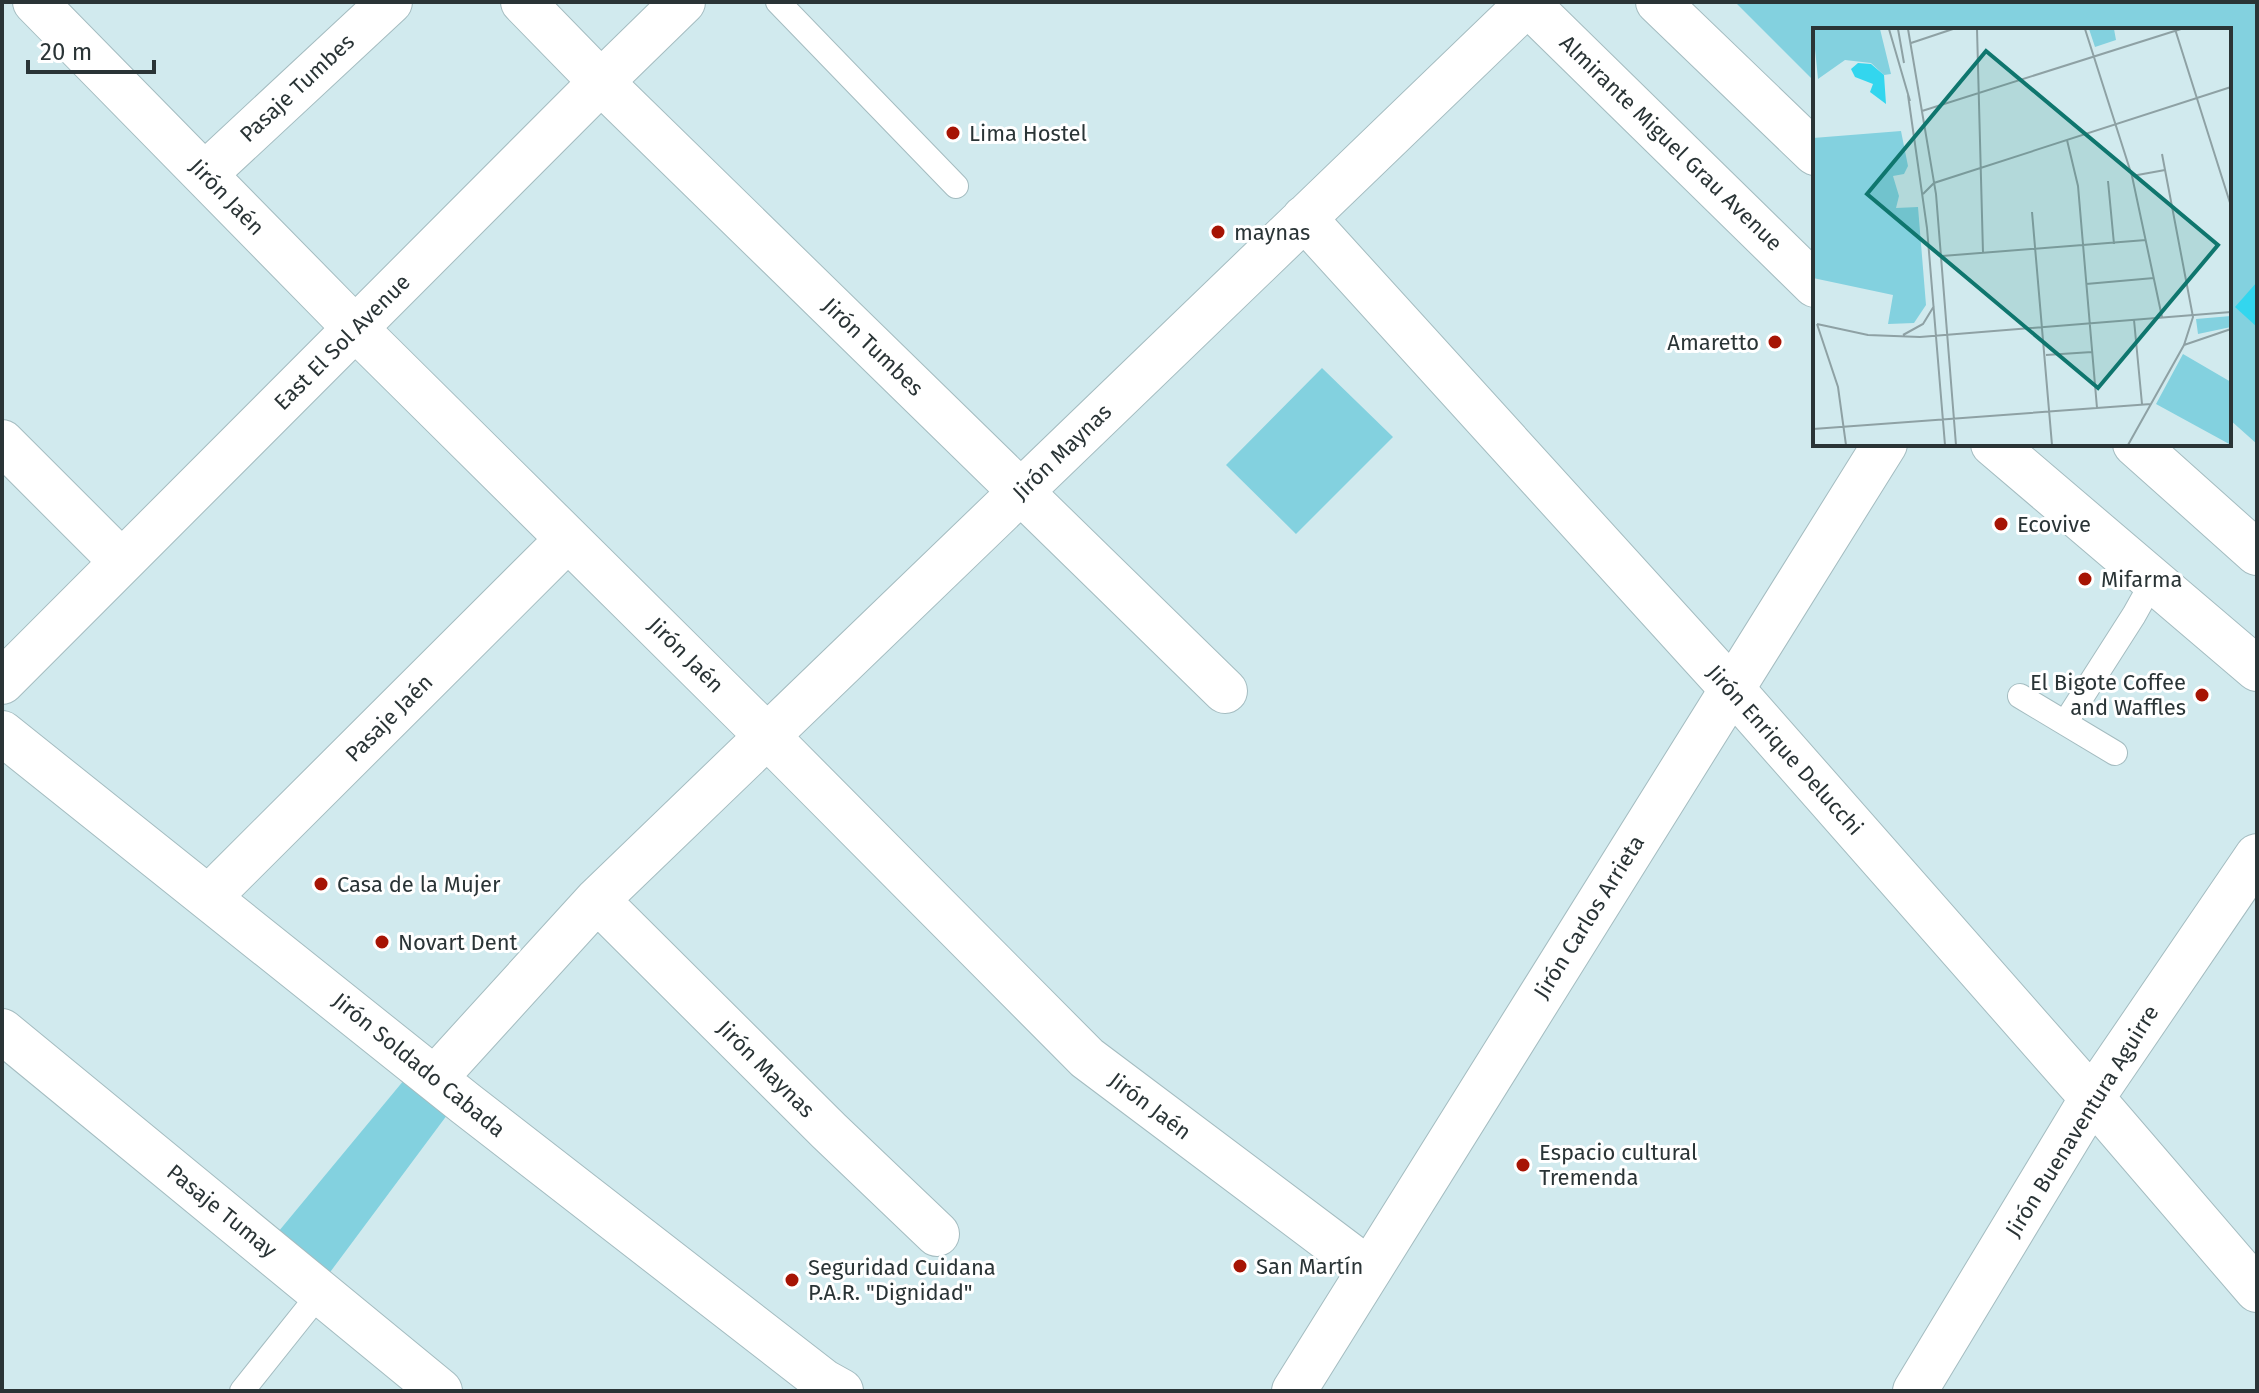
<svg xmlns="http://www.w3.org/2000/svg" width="2259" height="1393" font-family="'Fira Sans',sans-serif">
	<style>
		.green { fill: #83d1df }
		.water { fill: #33d6ee }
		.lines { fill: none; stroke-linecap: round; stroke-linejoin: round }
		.service-casing { stroke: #a4bcc0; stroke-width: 26 }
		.minor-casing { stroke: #a4bcc0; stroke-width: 46 }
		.tertiary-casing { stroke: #a4bcc0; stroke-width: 46 }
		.secondary-casing { stroke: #a4bcc0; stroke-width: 46 }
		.service { stroke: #fff; stroke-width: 24 }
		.minor { stroke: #fff; stroke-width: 44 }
		.tertiary { stroke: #fff; stroke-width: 44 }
		.secondary { stroke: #fff; stroke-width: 44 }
		.poi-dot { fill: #a61404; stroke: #fff; stroke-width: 3 }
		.labels { text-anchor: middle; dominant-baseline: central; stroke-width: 6; stroke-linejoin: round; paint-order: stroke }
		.street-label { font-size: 22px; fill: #2a3436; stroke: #fff }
		.poi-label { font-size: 22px; fill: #2a3436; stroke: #fff; text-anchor: start }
		.inset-road { fill: none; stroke: #8ea1a4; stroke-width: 2 }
		.view { fill: #0f766e; fill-opacity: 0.15; stroke: #0f766e; stroke-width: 4 }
		.inset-edge { fill: none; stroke: #2a3436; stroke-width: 4 }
	</style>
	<rect width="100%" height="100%" fill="#d1eaee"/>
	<path class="green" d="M1735,2H2257V444L2229,419V30H1815V82Z
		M1322,368L1393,437L1296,534L1226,465Z
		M414,1068L456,1103L322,1283L269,1243Z"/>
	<path class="water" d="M2257,282V327L2235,307Z"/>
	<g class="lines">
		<defs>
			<path id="service" d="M778,2L956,186
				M2020,696L2115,753
				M2065,723L2134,615L2153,581
				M242,1391L321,1292"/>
			<path id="minor" d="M35,2L356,329L767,736L1087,1058L1369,1270
				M523,2L601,82L1225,691
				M205,174L390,2
				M1304,218L1732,689L2092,1098L2257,1290
				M2,442L121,561
				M2,733L465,1103L823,1381L841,1391
				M209,897L568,539
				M597,900L829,1131L937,1234
				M2,1031L440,1391
				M435,1078L597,900L1528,3
				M1915,1391L2092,1098L2257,856"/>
			<path id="tertiary" d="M1294,1391L1885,444"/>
			<path id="secondary" d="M1526,2L1815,285
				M1658,2L1815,153
				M1993,444L2257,669
				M2135,444L2257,553
				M2,682L601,82L683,2"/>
		</defs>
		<use href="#service" class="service-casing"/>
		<use href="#minor" class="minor-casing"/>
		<use href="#tertiary" class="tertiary-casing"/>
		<use href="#secondary" class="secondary-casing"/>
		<use href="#service" class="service"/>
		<use href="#minor" class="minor"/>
		<use href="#tertiary" class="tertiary"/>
		<use href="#secondary" class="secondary"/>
	</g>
	<g class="poi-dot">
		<circle cx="953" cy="133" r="8"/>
		<circle cx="1218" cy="232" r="8"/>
		<circle cx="1775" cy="342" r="8"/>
		<circle cx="2001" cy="524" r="8"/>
		<circle cx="2085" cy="579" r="8"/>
		<circle cx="2202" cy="695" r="8"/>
		<circle cx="321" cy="884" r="8"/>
		<circle cx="382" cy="942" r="8"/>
		<circle cx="1523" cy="1165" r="8"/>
		<circle cx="1240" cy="1266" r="8"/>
		<circle cx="792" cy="1280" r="8"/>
	</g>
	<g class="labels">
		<g class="street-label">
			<text transform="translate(297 88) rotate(-43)">Pasaje Tumbes</text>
			<text transform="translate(1671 143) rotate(44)">Almirante Miguel Grau Avenue</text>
			<text transform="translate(227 197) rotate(46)">Jirón Jaén</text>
			<text transform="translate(342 342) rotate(-45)">East El Sol Avenue</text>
			<text transform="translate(873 347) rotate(44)">Jirón Tumbes</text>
			<text transform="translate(1062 452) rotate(-44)">Jirón Maynas</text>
			<text transform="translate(686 655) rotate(45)">Jirón Jaén</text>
			<text transform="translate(389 718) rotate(-45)">Pasaje Jaén</text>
			<text transform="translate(1785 750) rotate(48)">Jirón Enrique Delucchi</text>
			<text transform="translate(1589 917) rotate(-58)">Jirón Carlos Arrieta</text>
			<text transform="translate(419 1065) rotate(39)">Jirón Soldado Cabada</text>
			<text transform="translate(766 1069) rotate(45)">Jirón Maynas</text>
			<text transform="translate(1150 1106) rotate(37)">Jirón Jaén</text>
			<text transform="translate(2082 1121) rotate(-58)">Jirón Buenaventura Aguirre</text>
			<text transform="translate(222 1211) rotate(39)">Pasaje Tumay</text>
		</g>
		<g class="poi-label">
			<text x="969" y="133">Lima Hostel</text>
			<text x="1234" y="232">maynas</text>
			<text x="1759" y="342" text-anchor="end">Amaretto</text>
			<text x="2017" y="524">Ecovive</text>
			<text x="2101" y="579">Mifarma</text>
			<text x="2186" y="682" text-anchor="end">El Bigote Coffee<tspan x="2186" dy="25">and Waffles</tspan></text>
			<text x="337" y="884">Casa de la Mujer</text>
			<text x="398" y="942">Novart Dent</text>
			<text x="1539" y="1152">Espacio cultural<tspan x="1539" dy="25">Tremenda</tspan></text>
			<text x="1256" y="1266">San Martín</text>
			<text x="808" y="1267">Seguridad Cuidana<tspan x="808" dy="25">P.A.R. "Dignidad"</tspan></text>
		</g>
	</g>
	<g transform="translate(1813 28)">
		<rect width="418" height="418" fill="#d1eaee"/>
		<path d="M0,1H67L78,46L71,47L58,35L32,32L5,51ZM276,1H301L303,12L282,19ZM88,103L95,138L91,146L80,148L86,168L83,180L105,179L113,277L101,295L75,296L80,267L0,250V110ZM418,288V299L385,306L383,291ZM370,326L418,354V417L343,376Z" fill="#83d1df"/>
		<path d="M45,35L58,36L71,47L73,76L57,64L60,56L42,49L38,41Z" fill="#33d6ee"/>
		<path class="inset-road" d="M76,1L97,73M85,1L91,35M95,1L123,166L143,417M164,1L170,225M272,1L319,148L349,289M362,1L418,178M98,15L140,1M95,67L114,200L132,417M109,83L368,1M254,112L265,158L284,380M319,148L352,142M295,153L301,216M110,166L121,155L418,59M219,184L239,417M129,228L333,212M273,256L341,250M321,292L329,376M4,296L55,307L107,309L418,284M4,296L25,359L33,417M90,307L110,296L121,278M371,317L418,301M233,327L279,324M0,401L338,376M315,417L371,317L380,289L349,126"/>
		<path class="view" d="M173,23L405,217L285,360L54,166Z"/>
		<rect width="418" height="418" class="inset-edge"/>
	</g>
	<rect width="2259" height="1393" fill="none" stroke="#2a3436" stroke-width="8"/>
	<path d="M28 60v12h126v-12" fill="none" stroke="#2a3436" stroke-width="4"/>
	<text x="40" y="60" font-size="24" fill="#2a3436" stroke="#ffffff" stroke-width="6" paint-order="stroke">20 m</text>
</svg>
